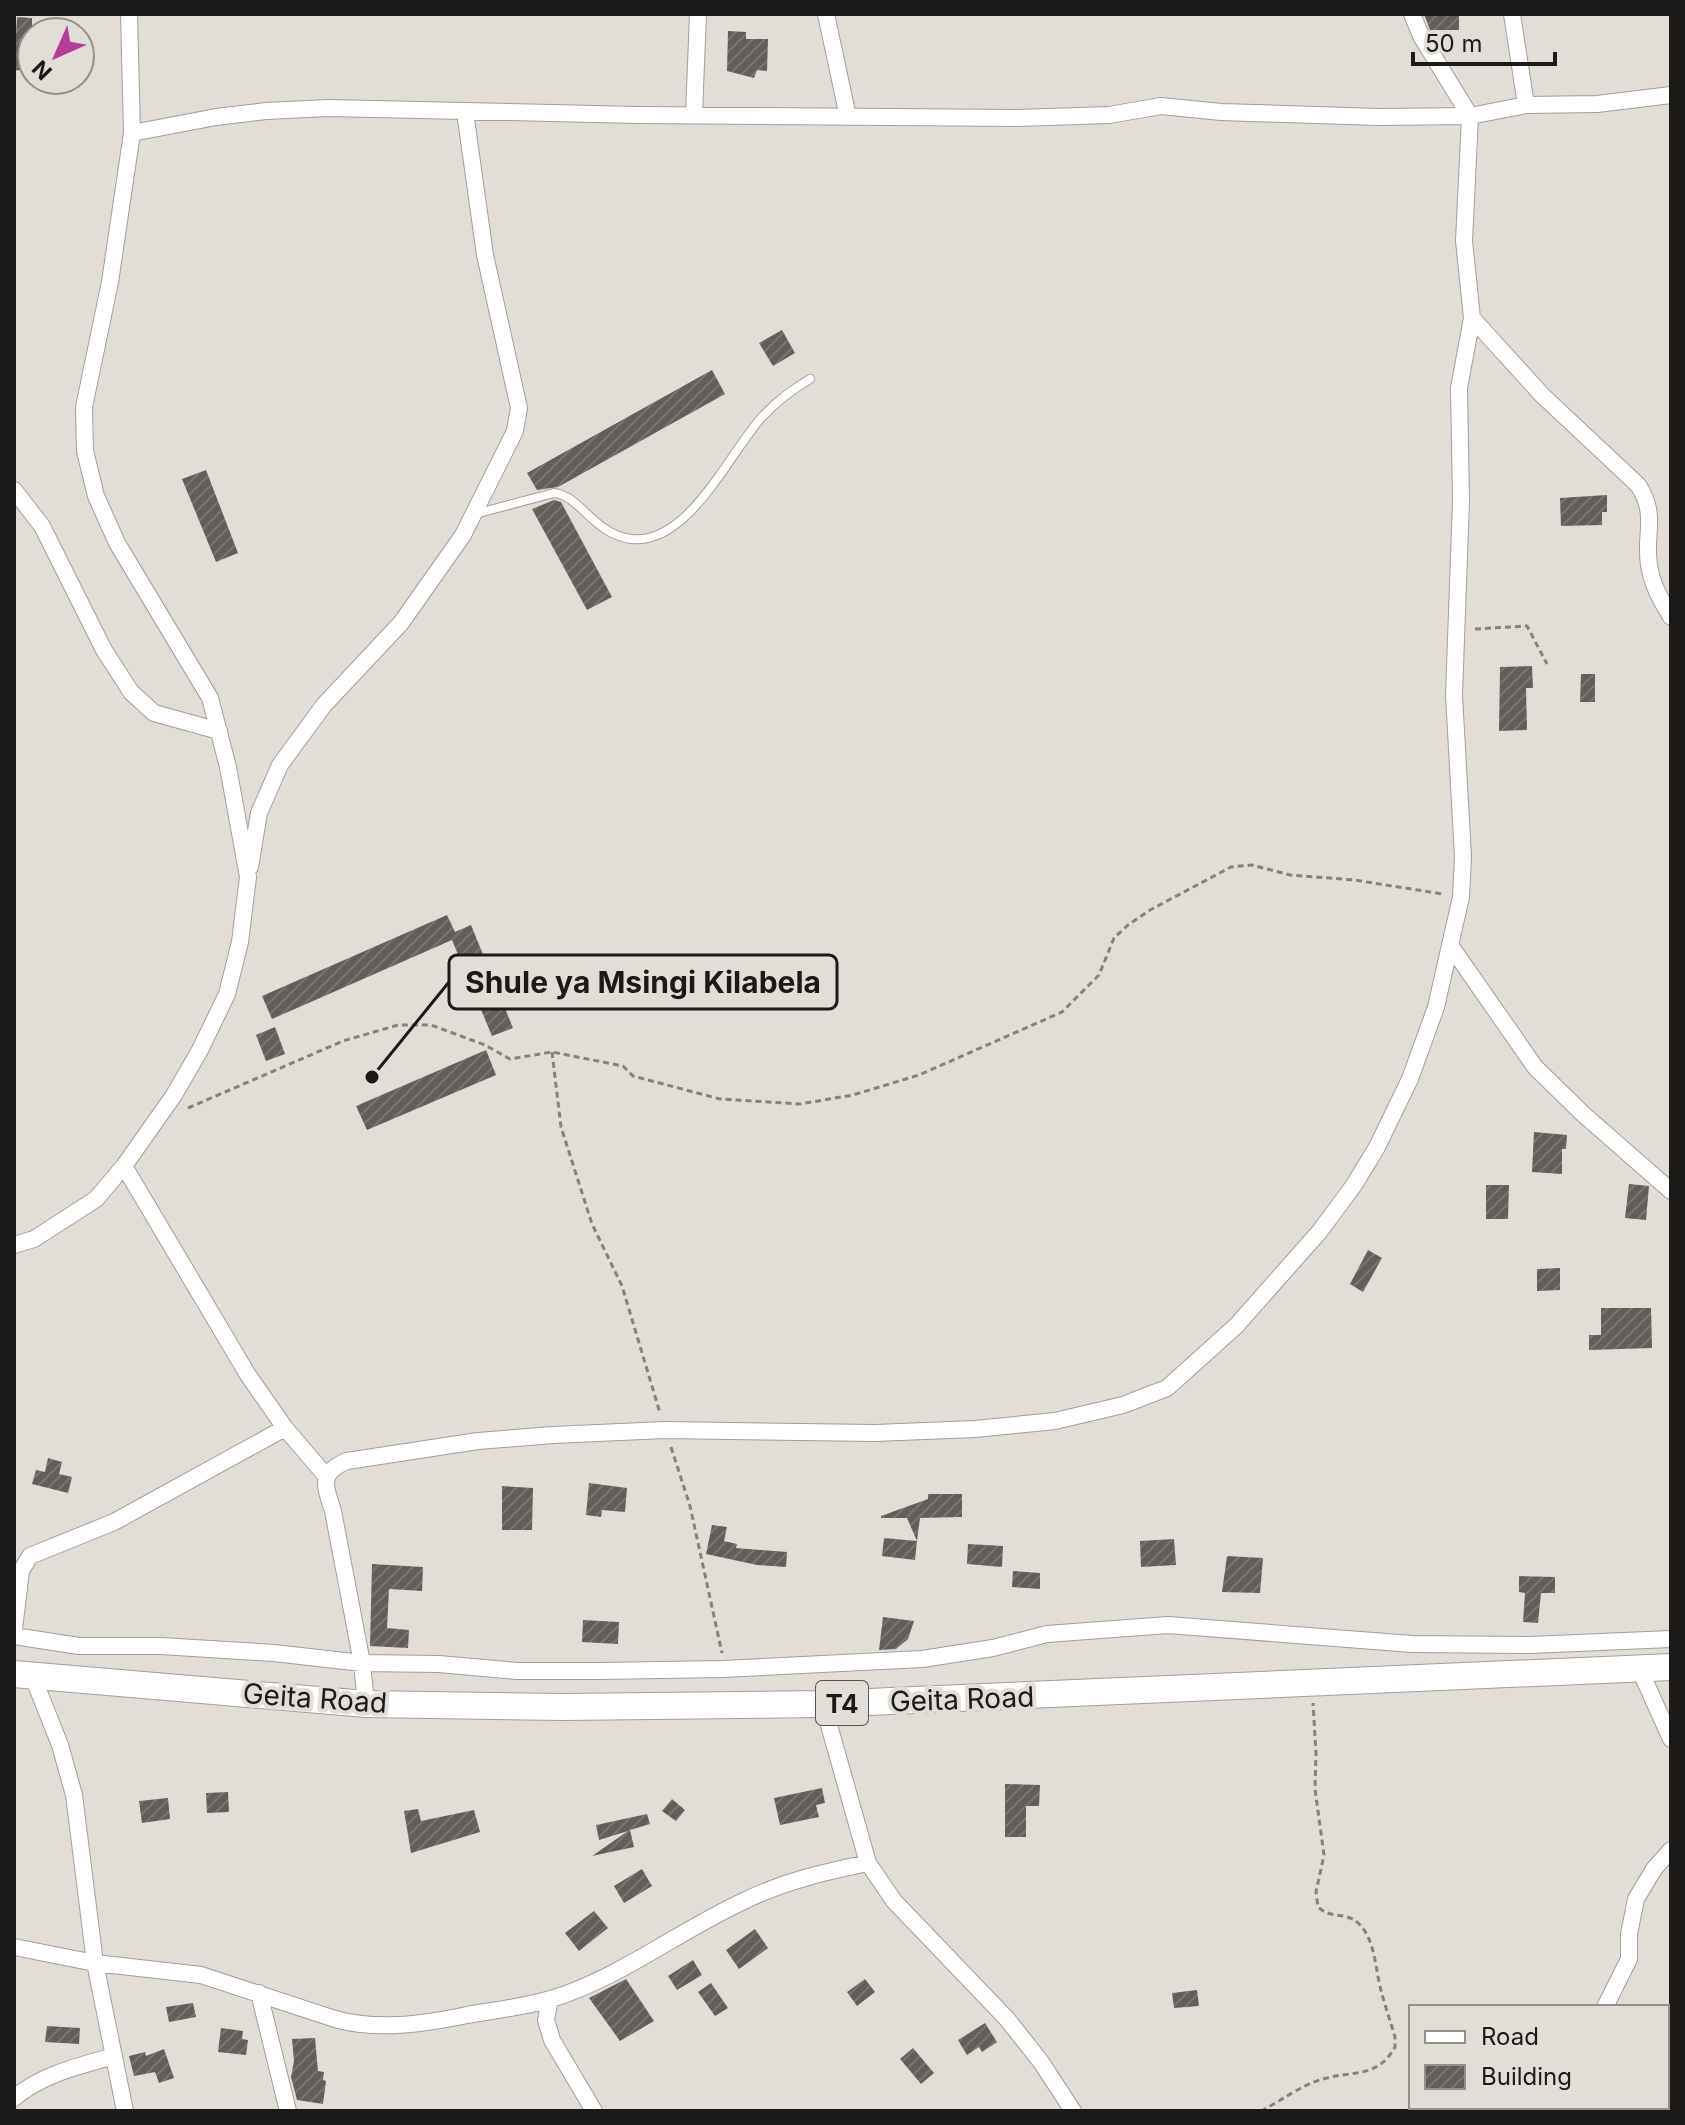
<svg xmlns="http://www.w3.org/2000/svg" width="1685" height="2125" font-family="Inter,sans-serif">
	<style>
		.building { fill: url(#building-hatch) }
		.lines { fill: none; stroke-linecap: round; stroke-linejoin: round }
		.service-casing { stroke: #a29e98; stroke-width: 10 }
		.minor-casing { stroke: #a29e98; stroke-width: 18 }
		.trunk-casing { stroke: #a29e98; stroke-width: 28 }
		.path { stroke: #85827d; stroke-width: 3; stroke-dasharray: 6 4; stroke-linecap: butt }
		.service { stroke: #fff; stroke-width: 8 }
		.minor { stroke: #fff; stroke-width: 16 }
		.trunk { stroke: #fff; stroke-width: 26 }
		.labels { text-anchor: middle; dominant-baseline: central; stroke-width: 8; stroke-linejoin: round; paint-order: stroke }
		.shield { fill: #e2ded7; stroke: #575551; stroke-width: 2 }
		.shield-label { font-size: 26px; font-weight: bold; fill: #1c1a18 }
		.street-label { font-size: 28px; fill: #1c1a18; stroke: #e2ded7 }
		.leader { fill: none; stroke: #1c1a18; stroke-width: 3 }
		.callout-dot { fill: #1c1a18; stroke: #e2ded7; stroke-width: 3 }
		.callout { fill: #e2ded7; stroke: #1c1a18; stroke-width: 3 }
		.callout-label { font-size: 30px; text-anchor: middle; font-weight: bold; fill: #1c1a18 }
	</style>
	<defs>
		<pattern id="building-hatch" width="6" height="6" patternUnits="userSpaceOnUse" patternTransform="scale(2)"><rect width="6" height="6" fill="#625e59"/><path d="M-1 1l2-2M0 6l6-6M5 7l2-2" fill="none" stroke="#787571"/></pattern>
	</defs>
	<rect width="100%" height="100%" fill="#e2ded7"/>
	<path class="building" d="M1424,14H1459V30H1430Z
		M17,17L32,18V71L14,70Z
		M728,31L746,32V39H768L767,71L757,70L754,78L727,71Z
		M782,330L795,353L773,366L759,343Z
		M712,370L725,394L558,487L537,490L527,473Z
		M206,470L238,553L216,562L182,479Z
		M1607,495V512H1602V525L1561,526L1560,498Z
		M554,500L561,502L612,597L587,610L532,509Z
		M1532,666L1533,688H1526L1527,730L1499,731L1500,667Z
		M1581,674H1595V702H1580Z
		M447,915L455,932L471,925L513,1028L492,1036L452,940L272,1019L262,996Z
		M275,1027L285,1054L266,1061L256,1035Z
		M486,1050L496,1075L367,1130L356,1106Z
		M1534,1132L1567,1135L1566,1149H1562V1174L1532,1172Z
		M1629,1184L1649,1186L1646,1220L1625,1218Z
		M1486,1185H1509L1508,1219H1486Z
		M1368,1250L1382,1258L1363,1292L1350,1284Z
		M1560,1268V1290L1537,1291V1269Z
		M1601,1308H1651L1652,1348L1589,1350V1335H1601Z
		M48,1458L62,1462L59,1474L72,1477L68,1493L32,1484L36,1470L45,1472Z
		M589,1483L627,1488L625,1512L602,1510L601,1517L586,1515Z
		M502,1486L533,1488L532,1530H502Z
		M928,1494H962V1517L920,1518L917,1541L907,1518H881V1516L928,1499Z
		M712,1525L727,1527L724,1541L737,1544L736,1548L787,1552L786,1567L757,1565L706,1554Z
		M884,1538L917,1541L915,1560L882,1556Z
		M1174,1539L1176,1565L1141,1567L1140,1541Z
		M968,1544L1003,1546L1002,1567L967,1564Z
		M1227,1556L1263,1558L1260,1593L1222,1592Z
		M372,1564L423,1567L422,1591L389,1589L387,1628L409,1630L408,1648L370,1646Z
		M1013,1571L1040,1573V1589L1012,1587Z
		M1519,1576L1555,1577V1593H1541L1538,1623L1523,1622L1525,1593L1519,1592Z
		M883,1617L914,1621L908,1639L896,1649L879,1650Z
		M583,1620L619,1622L618,1644L582,1642Z
		M1005,1784L1040,1785L1039,1806H1026V1837H1005Z
		M822,1788L825,1803L816,1805L819,1817L780,1825L774,1798Z
		M228,1792L229,1812L207,1813L206,1793Z
		M168,1798L170,1819L142,1823L139,1801Z
		M672,1799L685,1810L676,1821L662,1811Z
		M418,1809L421,1821L474,1810L480,1832L411,1853L404,1811Z
		M647,1814L650,1824L630,1830L634,1847L592,1856L628,1831L599,1840L596,1825Z
		M642,1869L652,1886L624,1903L614,1886Z
		M594,1911L608,1928L579,1951L565,1933Z
		M755,1929L768,1948L739,1969L726,1950Z
		M693,1960L702,1975L677,1990L668,1976Z
		M626,1979L654,2021L620,2041L589,1998Z
		M865,1979L875,1992L857,2006L847,1992Z
		M711,1983L728,2008L715,2016L698,1992Z
		M1197,1990L1199,2006L1174,2008L1172,1993Z
		M193,2003L196,2017L169,2022L166,2007Z
		M985,2023L997,2042L982,2052L979,2047L967,2055L958,2040Z
		M47,2026L80,2028L79,2044L45,2042Z
		M221,2028L243,2031L242,2039L248,2040L246,2055L218,2052Z
		M315,2038L318,2071L324,2072L323,2080L326,2081L323,2104L297,2100L291,2077L294,2061L292,2039Z
		M913,2048L934,2073L921,2084L900,2059Z
		M164,2049L174,2078L159,2083L155,2072L134,2076L129,2056L145,2052L146,2056Z"/>
	<g class="lines">
		<defs>
			<path id="service" d="M475,514L554,493C580,495 593,534 631,539C688,546 730,452 762,417C776,402 793,389 810,379"/>
			<path id="minor" d="M826,14L848,117
				M1512,14L1526,105
				M694,114L698,14
				M132,133L216,117L266,111L328,108L638,115L1017,118L1109,115L1161,106L1221,112L1378,117L1470,116L1526,105L1597,104L1671,95
				M1472,318L1542,395L1638,485C1658,515 1644,534 1649,565C1652,585 1661,600 1671,617
				M14,490L42,526L104,650L131,692L154,713L219,731
				M250,867L259,813L280,765L324,705L401,623L463,535L515,431L519,408L485,255L465,112
				M1450,945L1535,1067L1583,1114L1671,1191
				M124,1166L248,1375L285,1428L326,1476
				M14,1245L34,1239L96,1199L124,1166L174,1095L200,1050L227,994L240,942L248,877L228,767L210,698L117,543L96,496L85,451L84,407L110,282L132,133L129,14
				M14,1629L21,1571L30,1556L114,1522L285,1428
				M14,1636L79,1646H161L274,1653L362,1663L439,1664L517,1671H599L723,1669L922,1659L993,1648L1047,1634L1168,1625L1412,1644L1530,1645L1671,1639
				M1639,1668L1671,1739
				M33,1677L60,1745L74,1795L95,1963L125,2111
				M366,1704L362,1663L333,1511C325,1486 318,1473 347,1461L478,1441L553,1435L665,1430L875,1433L975,1429L1055,1421L1123,1405L1167,1388L1236,1326L1320,1231L1354,1185L1377,1147L1410,1079L1436,1007L1461,897L1463,857L1454,695L1461,501L1459,388L1472,318L1464,241L1470,116L1421,36L1412,14
				M823,1704L868,1863L894,1901L1007,2019L1041,2062L1073,2111
				M14,1947L95,1963L201,1975L335,2019C378,2031 424,2024 467,2015C495,2010 524,2007 551,1999C620,1978 680,1930 746,1900C785,1881 825,1872 868,1863
				M259,1993L288,2111
				M550,1999L546,2020L552,2040L594,2111
				M1605,2007L1629,1959V1934L1636,1899L1654,1869L1671,1850
				M14,2098C43,2074 79,2066 114,2056
				M1534,2111L1537,2107"/>
			<path id="trunk" d="M14,1674L366,1704L564,1707L823,1704L1671,1667"/>
		</defs>
		<use href="#service" class="service-casing"/>
		<use href="#minor" class="minor-casing"/>
		<use href="#trunk" class="trunk-casing"/>
		<path class="path" d="M1475,629L1527,626L1547,664
			M552,1052L561,1127L592,1224L622,1286L660,1413
			M188,1108L343,1041L398,1025H431L485,1045L510,1059L552,1052L623,1066L633,1076L720,1099L800,1104L853,1095L919,1075L1062,1012L1099,975L1114,938L1128,925L1150,910L1231,867L1252,865L1290,875L1354,880L1443,894
			M671,1447L690,1506L722,1653
			M1261,2111C1281,2101 1301,2085 1323,2079C1353,2070 1377,2079 1395,2047V2037C1391,2023 1386,2009 1382,1994C1375,1971 1376,1939 1358,1923C1345,1911 1332,1920 1318,1907L1316,1892L1324,1855L1315,1789L1316,1753L1313,1703"/>
		<use href="#service" class="service"/>
		<use href="#minor" class="minor"/>
		<use href="#trunk" class="trunk"/>
	</g>
	<g class="labels">
		<rect class="shield" x="816" y="1681" width="52" height="44" rx="6"/>
		<g class="shield-label">
			<text x="842" y="1703">T4</text>
		</g>
		<g class="street-label">
			<text transform="translate(315 1698) rotate(4)">Geita Road</text>
			<text transform="translate(962 1699) rotate(-2)">Geita Road</text>
		</g>
	</g>
	<path class="leader" d="M372 1077L449 982"/>
	<circle class="callout-dot" cx="372" cy="1077" r="8"/>
	<rect class="callout" x="449" y="955" width="388" height="54" rx="8"/>
	<g class="callout-label">
		<text x="643" y="993">Shule ya Msingi Kilabela</text>
	</g>
	<rect width="1685" height="2125" fill="none" stroke="#1c1a18" stroke-width="32"/>
	<rect x="1409" y="2005" width="260" height="104" fill="#e2ded7" stroke="#93908b" stroke-width="2"/>
	<rect x="1425" y="2031" width="40" height="12" fill="#ffffff" stroke="#93908b" stroke-width="2"/>
	<text x="1481" y="2045" font-size="24" fill="#1c1a18">Road</text>
	<rect x="1425" y="2065" width="40" height="24" fill="url(#building-hatch)" stroke="#93908b" stroke-width="2"/>
	<text x="1481" y="2085" font-size="24" fill="#1c1a18">Building</text>
	<g transform="translate(56 56) rotate(225)"><circle r="38" fill="#e2ded7" stroke="#93908b" stroke-width="2"/>
	<path d="M0-6L14 30L0 20L-14 30Z" fill="#b33e97"/>
	<text y="-12" font-size="22" font-weight="bold" text-anchor="middle" fill="#1c1a18">N</text>
	</g>
	<path d="M1413 52v12h142v-12" fill="none" stroke="#1c1a18" stroke-width="4"/>
	<text x="1425" y="52" font-size="24" fill="#1c1a18" stroke="#e2ded7" stroke-width="6" paint-order="stroke">50 m</text>
</svg>
